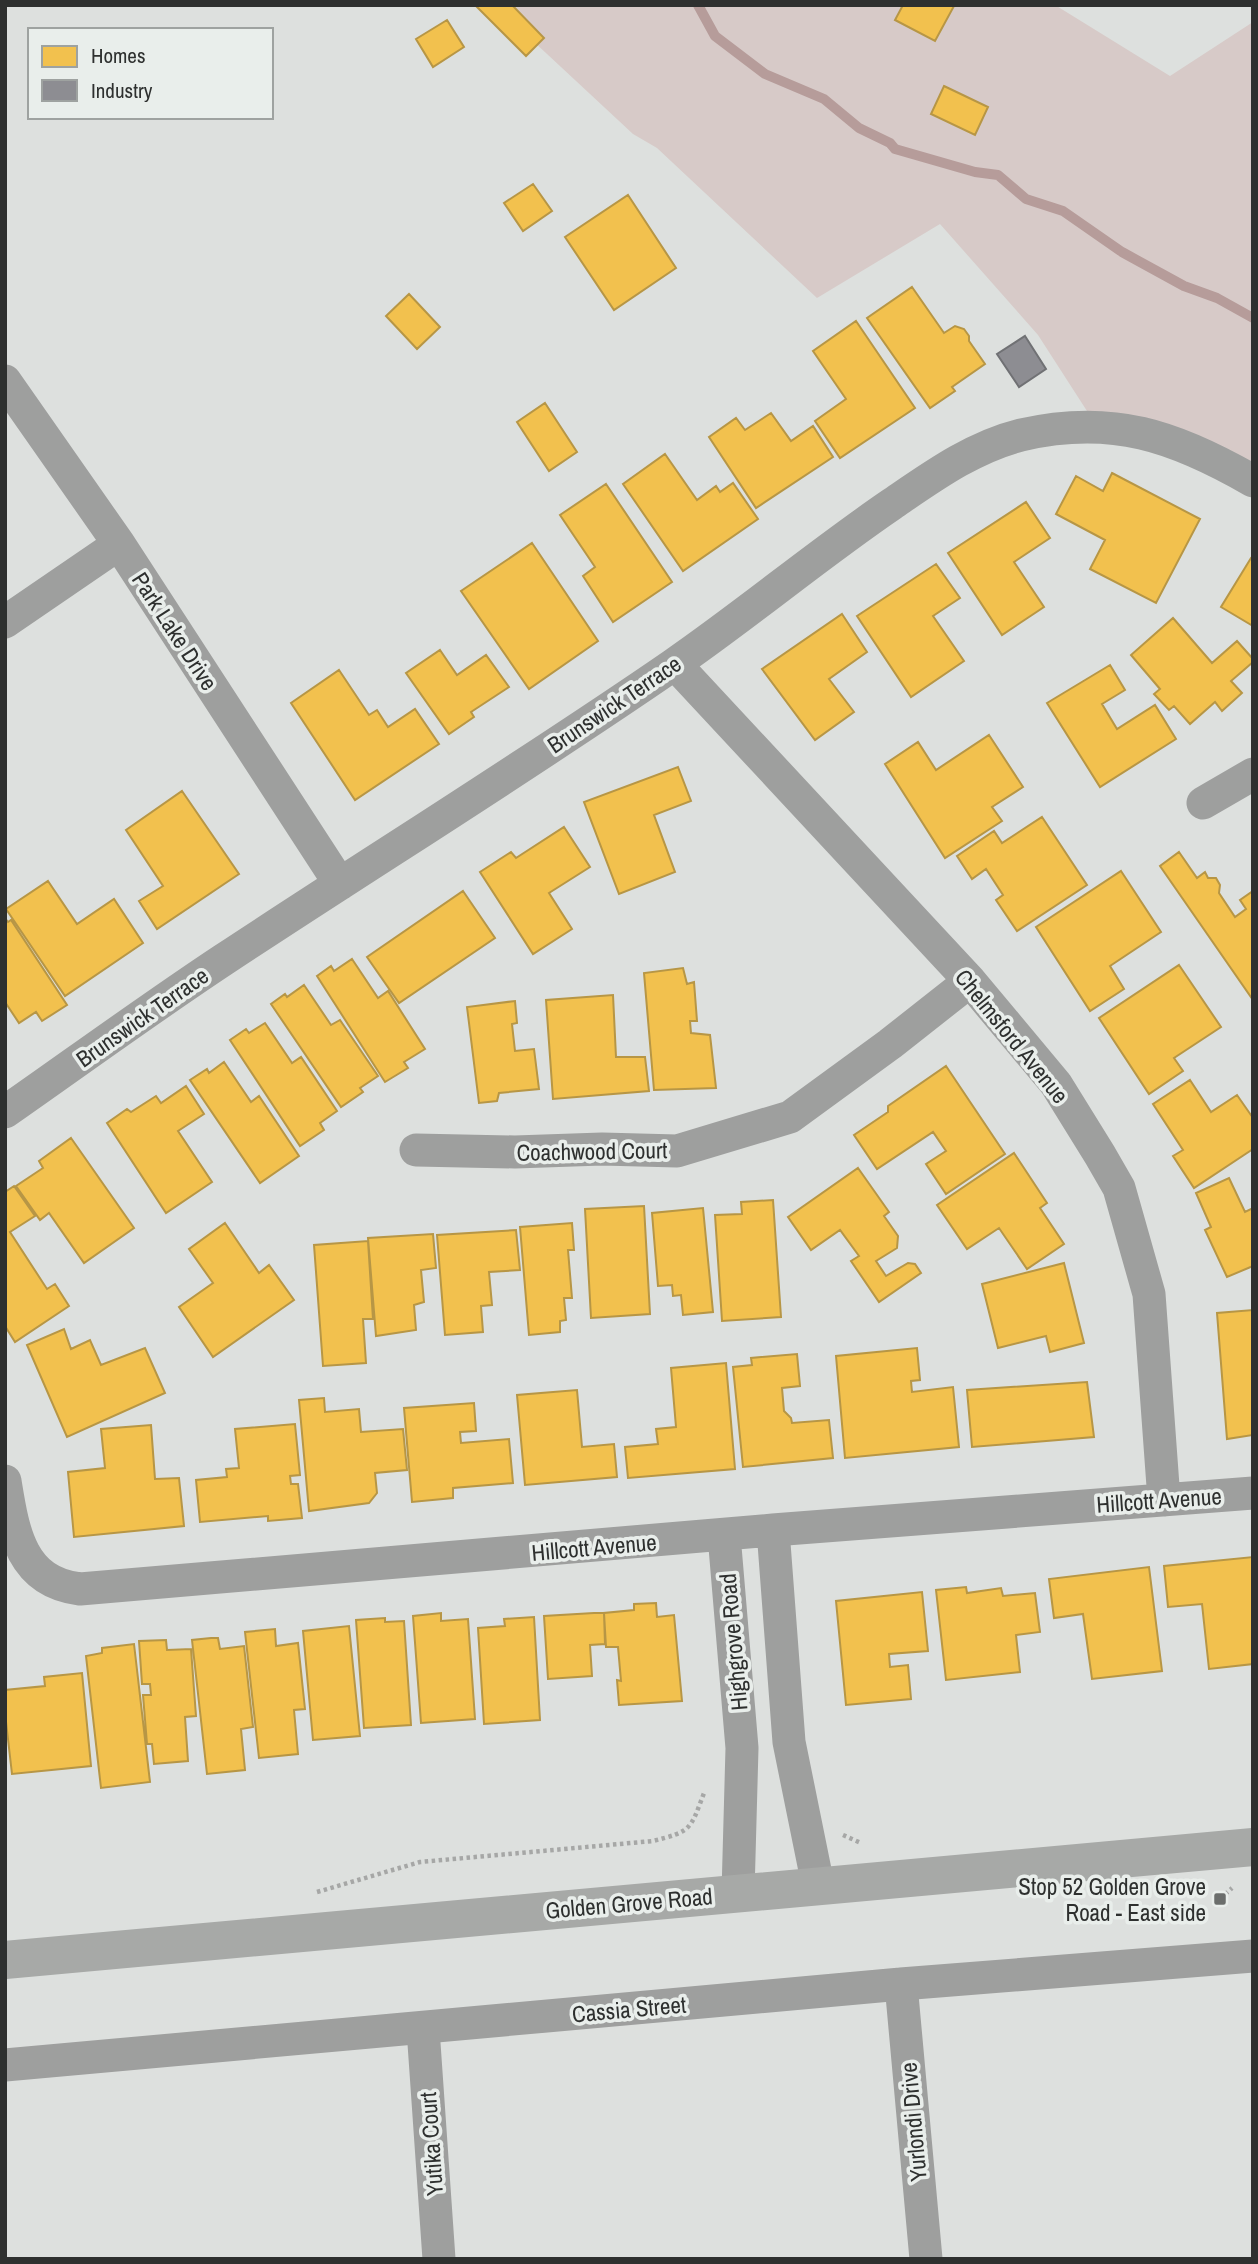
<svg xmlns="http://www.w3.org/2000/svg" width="1258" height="2264" font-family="'Archivo Narrow',sans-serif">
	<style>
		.green { fill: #d7cac8 }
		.homes { fill: #f2c14e; stroke: #b79645; stroke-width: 2 }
		.industry { fill: #8d8d92; stroke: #707174; stroke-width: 2 }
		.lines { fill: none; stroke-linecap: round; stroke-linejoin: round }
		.stream { stroke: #b69c9a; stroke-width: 10 }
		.path { stroke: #a6a7a6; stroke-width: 4.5; stroke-dasharray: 3.5 3.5; stroke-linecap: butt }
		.street { stroke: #9e9f9e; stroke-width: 33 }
		.secondary { stroke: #a7a9a7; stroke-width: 38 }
		.poi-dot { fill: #6b6e6c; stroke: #e9eeeb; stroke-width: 2.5 }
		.labels { text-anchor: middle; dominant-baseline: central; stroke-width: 7; stroke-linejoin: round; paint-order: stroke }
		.street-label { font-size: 23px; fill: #2e302f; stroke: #e9eeeb }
		.poi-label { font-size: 23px; fill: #2e302f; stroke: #e9eeeb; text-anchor: end }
	</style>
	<rect width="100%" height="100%" fill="#dde0de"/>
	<path class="green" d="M481,5H1055L1170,76L1253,22V481L1096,425L1038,335L940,224L817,298L657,148L633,134L518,27Z"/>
	<path class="homes" d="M479,5H512L544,38L526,56L477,7Z
		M903,5H953L954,6L935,41L895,20Z
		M447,20L464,47L433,67L416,39Z
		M944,86L988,107L975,135L931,114Z
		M533,184L552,211L523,231L504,203Z
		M628,195L676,268L614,310L565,237Z
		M912,287L944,333L955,326L964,329L969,336V341L985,364L952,387L955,391L930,408L867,318Z
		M409,294L440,327L417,349L386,316Z
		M856,321L915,408L840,458L815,421L846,399L813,351Z
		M545,403L577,452L549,471L517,422Z
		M771,413L791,441L813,426L833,457L756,508L709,437L736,418L745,430Z
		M665,454L697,500L716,486L720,492L733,483L758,519L683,571L623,484Z
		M1112,473L1200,519L1156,603L1090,569L1105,540L1056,514L1076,476L1103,491Z
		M606,484L672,582L613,622L583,576L595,567L560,515Z
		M1026,502L1050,538L1014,562L1044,607L1002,635L948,553Z
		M532,543L598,641L529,689L461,591Z
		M1251,558L1253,559V626L1221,607Z
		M936,564L960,598L933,616L964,661L911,697L857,616Z
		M842,614L867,652L829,679L854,712L815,740L762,669Z
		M1173,618L1212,663L1237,641L1253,659V662L1231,681L1242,693L1222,711L1215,702L1190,724L1174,706L1169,710L1154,694L1160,689L1131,655Z
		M440,650L457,675L486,655L509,687L471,712L474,717L449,734L406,673Z
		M1110,665L1125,690L1102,704L1117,729L1155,705L1176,739L1100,787L1047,703Z
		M339,670L369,715L377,710L388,727L415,709L439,744L355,800L291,703Z
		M989,735L1023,787L992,807L1002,821L945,858L885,764L918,742L936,770Z
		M678,767L691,801L654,815L675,872L619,894L584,802Z
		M182,791L239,874L157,929L139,901L163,886L126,830Z
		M1042,817L1087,885L1017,931L996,900L1003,895L986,869L972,879L957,856L994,831L1002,843Z
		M564,827L590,867L549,893L572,929L533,954L480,872L511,852L516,858Z
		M1179,852L1197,878L1205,872L1208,878H1216L1220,885L1219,893L1235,917L1246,909L1240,900L1253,891V1000L1160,866Z
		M1121,871L1161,932L1110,966L1124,989L1090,1011L1036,927Z
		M48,881L77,924L114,899L143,943L65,996L6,909Z
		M463,891L495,938L399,1003L367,957Z
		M5,918L8,922L11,920L67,1005L42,1021L36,1012L19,1023L5,1002Z
		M352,959L378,998L388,991L425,1049L404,1062L408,1068L385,1082L317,976L331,966L334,971Z
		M1179,965L1221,1027L1174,1058L1183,1071L1149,1094L1099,1018Z
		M683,968L687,984L694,982L697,1021H690L691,1033L710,1035L716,1088L654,1090L644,973Z
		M304,985L331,1025L340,1020L378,1076L360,1088L363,1092L341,1107L271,1004L285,994L287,997Z
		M613,995L616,1057H645L649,1091L553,1099L546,1000Z
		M515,1001L517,1023L512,1024L515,1051L534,1049L539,1089L499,1093L497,1101L479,1103L467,1007Z
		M265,1023L292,1063L301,1057L337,1111L320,1123L324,1130L300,1146L230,1040L246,1029L249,1033Z
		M224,1062L251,1102L259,1096L299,1156L260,1183L190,1080L207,1069L209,1073Z
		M946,1066L1005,1154L946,1194L926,1164L946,1151L933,1132L877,1169L854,1135L888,1112V1106Z
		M1190,1080L1211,1112L1237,1095L1253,1118V1149L1194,1188L1173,1156L1183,1150L1153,1104Z
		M186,1086L204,1114L178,1131L212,1182L166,1213L107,1123L127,1109L131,1112L156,1096L161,1103Z
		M71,1138L134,1228L84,1263L49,1213L40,1220L16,1186L43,1168L39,1161Z
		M1014,1153L1047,1203L1040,1208L1064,1244L1027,1269L999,1228L967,1249L937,1205Z
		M858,1168L889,1212L884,1216L898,1236L897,1248L876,1261L886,1276L908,1263L915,1264L921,1273L879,1302L851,1261L859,1256L840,1230L811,1250L788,1217Z
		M1229,1178L1245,1212L1253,1208V1266L1227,1277L1205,1230L1211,1227L1196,1193Z
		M14,1186L35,1216L10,1232L47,1289L55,1284L69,1306L15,1342L5,1326V1192Z
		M773,1200L781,1317L722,1321L715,1215L742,1214L741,1202Z
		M644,1206L650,1314L591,1318L585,1209Z
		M703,1208L713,1312L683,1315L681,1295L673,1296L672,1285L658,1286L652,1213Z
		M225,1223L259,1273L269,1265L294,1300L213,1357L179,1307L213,1283L189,1249Z
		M572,1223L574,1250H568L572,1298H564L566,1320L560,1321V1332L529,1335L520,1227Z
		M516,1230L520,1270L489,1272L492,1305L481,1306L483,1332L445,1335L437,1235Z
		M433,1234L436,1268L421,1270L424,1302L414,1305L416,1330L376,1336L368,1238Z
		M368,1241L373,1319H363L366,1363L323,1366L314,1245Z
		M1064,1263L1084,1343L1050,1352L1046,1336L998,1348L982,1284Z
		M1253,1310V1435L1227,1439L1217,1313Z
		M64,1329L71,1349L90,1340L101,1365L145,1348L165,1393L67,1437L27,1345Z
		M917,1348L920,1380L911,1381L912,1392L953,1387L959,1447L845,1458L836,1356Z
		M797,1354L800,1386L782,1388L784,1411L791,1418L792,1423L829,1420L833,1458L743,1467L733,1367L752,1365L751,1358Z
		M726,1363L735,1469L628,1478L625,1447L658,1444L656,1429L676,1427L671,1368Z
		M1087,1382L1094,1437L972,1447L967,1390Z
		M577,1390L582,1447L614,1444L617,1477L525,1485L517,1395Z
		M324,1398L325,1412L359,1409L361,1432L403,1429L407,1470L375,1473L377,1493L369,1503L309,1511L299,1400Z
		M474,1403L476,1431L460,1432L461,1443L509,1439L513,1483L453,1488V1498L412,1502L404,1408Z
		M295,1424L300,1475L290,1476L291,1484H298L302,1518L268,1521V1516L200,1522L196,1480L227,1477L226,1469L239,1468L235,1429Z
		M151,1425L155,1479L179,1478L184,1526L74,1537L68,1472L105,1468L101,1429Z
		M1253,1557V1664L1209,1669L1202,1604L1168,1607L1164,1566Z
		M1149,1567L1162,1671L1092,1679L1083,1614L1054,1618L1049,1579Z
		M966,1587L967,1593L1001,1588L1003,1596L1035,1593L1040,1632L1016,1635L1020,1672L946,1680L936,1590Z
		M922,1592L928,1651L889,1654L890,1667L908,1665L911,1699L846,1705L836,1601Z
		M656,1603L657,1617L674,1615L682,1701L619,1705L617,1680L621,1681L618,1647H606L604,1613L634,1610V1604Z
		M441,1613V1621L468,1619L475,1719L421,1723L413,1616Z
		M594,1613H604L605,1644L590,1645L592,1676L548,1679L544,1616Z
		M534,1617L540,1720L484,1724L478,1628L505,1626L504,1619Z
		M385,1618V1622L404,1621L411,1725L364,1728L356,1620Z
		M349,1626L360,1736L313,1740L303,1631Z
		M275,1629L276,1646L298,1643L305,1709L294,1710L298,1754L259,1758L245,1632Z
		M211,1638H218L220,1649L244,1646L253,1727L241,1729L245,1770L207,1774L192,1640Z
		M166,1640L167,1650L191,1649L196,1716L185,1717L188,1761L154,1764L152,1744H147L143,1695H151L150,1684H142L139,1641Z
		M134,1644L150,1782L101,1788L86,1656L102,1653V1648Z
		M82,1673L91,1766L12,1774L5,1713V1690L45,1686L44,1677Z"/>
	<path class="industry" d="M1025,336L1046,369L1019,387L997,354Z"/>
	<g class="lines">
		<path class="stream" d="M698,5L715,36L765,74L824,99L859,128L890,143L895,149L975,172L998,175L1026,199L1063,211L1122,252L1184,286L1217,298L1253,318"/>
		<path class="path" d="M843,1835L861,1843
			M317,1892L420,1862L653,1841C692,1831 690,1830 704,1793
			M1220,1899L1232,1888"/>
		<path class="street" d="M5,381L119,544L340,884
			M5,622L119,544
			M675,664L970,981L1056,1084L1100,1155L1119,1188L1149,1294L1164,1500
			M1203,803L1253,774
			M5,1112C78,1061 149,1009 223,960C373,861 525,767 673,665C747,614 817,555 892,504C933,476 973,447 1021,435C1112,414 1175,436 1253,481
			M416,1150L515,1152L602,1149L677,1151L790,1117L890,1044L970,981
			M5,1481C13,1530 20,1582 80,1589L773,1530L1253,1493
			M773,1530L789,1742L818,1885
			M724,1535L742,1748L738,1893
			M901,1984L926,2259
			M423,2029L439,2259
			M5,2065L901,1984L1253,1956"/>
		<path class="secondary" d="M5,1960L1253,1847"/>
	</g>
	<rect class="poi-dot" x="1213" y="1892" width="14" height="14" rx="3.5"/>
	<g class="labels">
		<g class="street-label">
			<text transform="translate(175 631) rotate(57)">Park Lake Drive</text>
			<text transform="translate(614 704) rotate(-34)">Brunswick Terrace</text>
			<text transform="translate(142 1017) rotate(-35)">Brunswick Terrace</text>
			<text transform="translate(1012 1036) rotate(51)">Chelmsford Avenue</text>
			<text transform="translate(592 1151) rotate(-1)">Coachwood Court</text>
			<text transform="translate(1159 1500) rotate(-4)">Hillcott Avenue</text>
			<text transform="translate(594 1547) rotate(-5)">Hillcott Avenue</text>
			<text transform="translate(733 1642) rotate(-95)">Highgrove Road</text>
			<text transform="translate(629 1903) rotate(-5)">Golden Grove Road</text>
			<text transform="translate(629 2009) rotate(-5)">Cassia Street</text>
			<text transform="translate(913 2122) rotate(-95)">Yurlondi Drive</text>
			<text transform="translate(431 2144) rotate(-94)">Yutika Court</text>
		</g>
		<g class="poi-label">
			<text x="1206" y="1886">Stop 52 Golden Grove<tspan x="1206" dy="26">Road - East side</tspan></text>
		</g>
	</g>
	<rect width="1258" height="2264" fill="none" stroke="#2e302f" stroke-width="14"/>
	<rect x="28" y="28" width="245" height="91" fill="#e9eeeb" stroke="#9ea2a0" stroke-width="2"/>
	<rect x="42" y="46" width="35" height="21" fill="#f2c14e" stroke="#9ea2a0" stroke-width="2"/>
	<text x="91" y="63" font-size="21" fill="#2e302f">Homes</text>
	<rect x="42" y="80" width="35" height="21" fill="#8d8d92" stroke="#9ea2a0" stroke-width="2"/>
	<text x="91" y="98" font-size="21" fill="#2e302f">Industry</text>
</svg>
